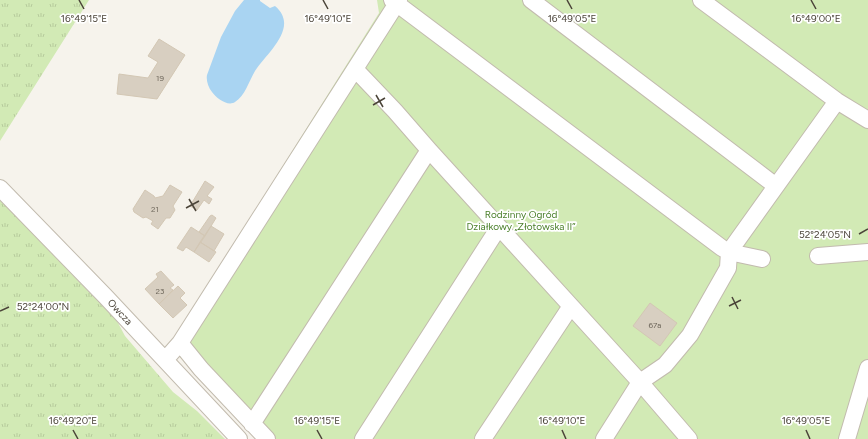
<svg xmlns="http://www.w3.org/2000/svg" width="868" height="439" font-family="Figtree,sans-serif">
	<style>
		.grass { fill: url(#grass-tufts) }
		.garden { fill: #d2eab5 }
		.water { fill: #a9d4f2 }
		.building { fill: #d8cfc1; stroke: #d3c7b4 }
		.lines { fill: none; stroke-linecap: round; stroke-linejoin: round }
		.minor-casing { stroke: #c2bbae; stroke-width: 18 }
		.minor { stroke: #fff; stroke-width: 16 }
		.ticks { fill: none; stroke: #4b4439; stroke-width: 1.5 }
		.labels { text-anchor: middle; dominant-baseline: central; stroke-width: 3.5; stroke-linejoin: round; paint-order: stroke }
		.number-label { font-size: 8px; fill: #6e675b }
		.park-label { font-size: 10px; fill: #4a7f2a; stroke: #fff }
		.street-label { font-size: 10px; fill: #4b4439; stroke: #fff }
		.ticks-label { font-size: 10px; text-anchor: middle; fill: #4b4439; stroke: #fff; stroke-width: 3.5; stroke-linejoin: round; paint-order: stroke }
	</style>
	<defs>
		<pattern id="grass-tufts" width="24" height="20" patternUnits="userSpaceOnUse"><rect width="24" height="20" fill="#d2eab5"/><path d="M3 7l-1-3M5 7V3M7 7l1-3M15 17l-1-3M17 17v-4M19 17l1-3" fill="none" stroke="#b6ca9c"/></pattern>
	</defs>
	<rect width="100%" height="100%" fill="#f6f3ec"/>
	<path class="grass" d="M0,0H89L0,141Z
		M0,200L117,321L125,336L173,392L197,411L225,439H0Z"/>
	<path class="garden" d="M377,0H868V439H256L178,355L173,341L379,13Z"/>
	<path class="water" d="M244,0H260V1L270,8L275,6C300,27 267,53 255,71C249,81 245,96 235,102C228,107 216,98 212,92C208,87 206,80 207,75L221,37L235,11Z"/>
	<path class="building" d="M159,39L185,55L157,99L117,94L119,74L148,78L158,62L148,56Z
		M205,181L214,187L207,196L212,199L209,204L204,200L197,210L190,206Z
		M170,185L182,192L173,206L175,210L170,218H166L158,229L151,224L153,221L146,217L143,218L134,212L133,209L145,190L154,196L155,198L163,196Z
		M212,215L216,218L205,236L199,232L210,216Z
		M211,226L224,234L214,251L200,242Z
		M191,227L205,236L194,252L186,247L183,251L177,248Z
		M200,242L216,252L209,262L194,252Z
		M161,271L174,285L170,288L173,290L159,304L145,289L158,277L156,274Z
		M178,286L185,293L180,298L187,305L173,318L159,304Z
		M650,303L677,323L660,346L633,326Z"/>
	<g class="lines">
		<defs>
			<path id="minor" d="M392,0L722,248L729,252L762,259
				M531,0L776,186
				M701,0L837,101L868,120
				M355,69L395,111L429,150L640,382L689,439
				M0,188L105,296L239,439
				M818,256L868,252
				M180,343L201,369L267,439
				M165,360L180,343L399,0
				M252,424L429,150
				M363,439L499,227
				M483,439L571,306
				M604,439L640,382L665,365L690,335L728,268L729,252L837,101
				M847,439L868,368"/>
		</defs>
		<use href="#minor" class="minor-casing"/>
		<use href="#minor" class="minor"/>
	</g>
	<path class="ticks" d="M79,0L84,9M323,0L328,9M567,0L572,9M811,0L816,9M376,95L383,107M373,105L385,98M189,199L196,211M186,208L199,201M859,234L868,229M732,297L738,309M729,306L741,300M0,311L9,307M73,430L78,439M317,430L322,439M562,430L566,439M806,430L810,439"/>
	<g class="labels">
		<g class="number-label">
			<text x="160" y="78">19</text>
			<text x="155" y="209">21</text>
			<text x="160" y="291">23</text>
			<text x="655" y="325">67a</text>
		</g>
		<g class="park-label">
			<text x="521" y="214">Rodzinny Ogród<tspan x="521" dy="12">Działkowy „Złotowska II”</tspan></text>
		</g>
		<g class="street-label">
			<text transform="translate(120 312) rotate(47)">Owcza</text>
		</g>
	</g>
	<g class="ticks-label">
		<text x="84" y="22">16°49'15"E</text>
		<text x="328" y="22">16°49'10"E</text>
		<text x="572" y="22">16°49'05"E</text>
		<text x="816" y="22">16°49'00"E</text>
		<text x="825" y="238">52°24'05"N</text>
		<text x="43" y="310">52°24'00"N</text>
		<text x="73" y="424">16°49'20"E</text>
		<text x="317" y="424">16°49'15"E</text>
		<text x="562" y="424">16°49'10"E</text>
		<text x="806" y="424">16°49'05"E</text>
	</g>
</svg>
